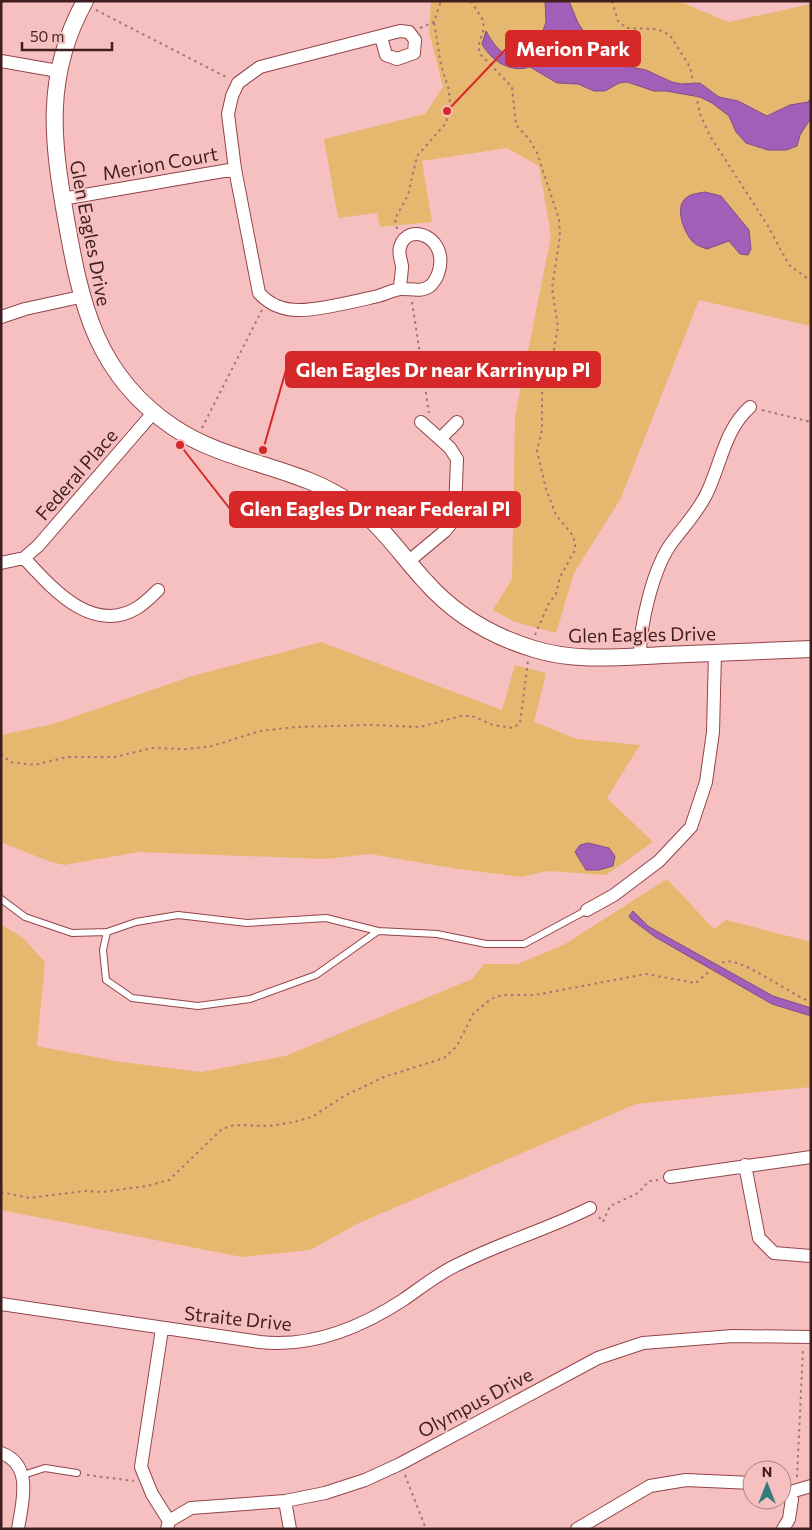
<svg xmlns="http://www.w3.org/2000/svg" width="812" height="1530" font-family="Commissioner,sans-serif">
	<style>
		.green { fill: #e6b76e }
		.water { fill: #a15fb7; stroke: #844c8a }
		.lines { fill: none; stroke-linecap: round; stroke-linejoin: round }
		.service-casing { stroke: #924449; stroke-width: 8 }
		.minor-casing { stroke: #924449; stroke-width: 14 }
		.tertiary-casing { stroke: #924449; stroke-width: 18 }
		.path { stroke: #a27575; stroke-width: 2; stroke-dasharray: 2.5 4; stroke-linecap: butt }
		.service { stroke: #fff; stroke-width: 6 }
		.minor { stroke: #fff; stroke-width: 12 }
		.tertiary { stroke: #fff; stroke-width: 16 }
		.labels { text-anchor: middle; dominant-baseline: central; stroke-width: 4; stroke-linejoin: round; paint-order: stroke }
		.street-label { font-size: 19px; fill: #401e20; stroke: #f7c0c0 }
		.leader { fill: none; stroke: #d62828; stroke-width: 2 }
		.callout-dot { fill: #d62828; stroke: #f7c0c0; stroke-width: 2 }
		.callout { fill: #d62828; stroke: #d62828; stroke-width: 2 }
		.callout-label { font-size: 20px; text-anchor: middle; font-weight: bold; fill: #fff }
	</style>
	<rect width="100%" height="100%" fill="#f7c0c0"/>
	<path class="green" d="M431,1H679L728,22L811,4V326L699,300L621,498L574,573L556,633L515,622L493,610L512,579L515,416L551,236L539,166L507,148L422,161L432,222L380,227L377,213L338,218L324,139L425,114L443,87L429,32Z
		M321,642L502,710L515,665L546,673L534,722L577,739L640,745L607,798L653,842L606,875L548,871L521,877L458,869L370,854L326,859L139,852L64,865L48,861L1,842V735L53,724L192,676Z
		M667,879L714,929L726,920L811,942V1087L636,1104L359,1223L310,1250L242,1257L1,1210V924L24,939L45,962L37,1046L121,1062L202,1072L285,1056L472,979L484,964H518L565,944Z"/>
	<path class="water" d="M545,1H569L578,23L591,42L610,59L620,65L646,70L672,82L681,84L700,83L719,97L738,101L767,116L790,105L808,102L811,98V118L800,135L797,146L786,150H768L746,143L736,132L729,116L712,103L700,97L666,91H654L627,82L619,83L605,91H594L578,84L557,83L530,67C511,73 492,62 482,44L486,31C498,53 510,63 535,54L546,22Z
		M705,192L721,196L749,230L751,249L748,255L740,254L729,241L707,249C702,247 697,246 693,242C684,233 674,207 686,198C690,194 699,193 705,192Z
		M588,843L609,848L615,856L613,866L599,870H586L575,852L580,845Z
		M633,911L648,926L660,933L773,996L811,1008V1016L772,1004L655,937L631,919L629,916Z"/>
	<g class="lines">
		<defs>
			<path id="service" d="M1,899L25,917L72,933L107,932
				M178,915L247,923L326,918L378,931L316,975L250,999L198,1006L132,998L106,980L103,950L107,932L136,922Z
				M378,931L437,934L486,944H524L587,910
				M23,1475L45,1468L77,1473"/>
			<path id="minor" d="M381,37L386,55L397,59L414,53L415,40L409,32L400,31L260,67L238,83L232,96L228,114L235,169L259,293C270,305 282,310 299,310C321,310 356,301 378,296C385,294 393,290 400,289C410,288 420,293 430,286C433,284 437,277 438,274C451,238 408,220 400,247C398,253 401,260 402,266C402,273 400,282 400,289
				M1,61L58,71
				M62,199L235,169
				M1,317L25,309L80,297
				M440,439L457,422
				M24,558C52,588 92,635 137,608C145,603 152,596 158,590
				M409,561L445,531L453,521L455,510L457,459L450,448L421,422
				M1,563L24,558L38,546L153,413
				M640,656C640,624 653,567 673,541C686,524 696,514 706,495C721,465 724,430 750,407
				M587,910L614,895L659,861L691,827L706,782L713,732L715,653
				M745,1165L759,1238L774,1253L811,1256
				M670,1177L811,1157
				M1,1304L260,1342C312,1348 360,1328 403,1300C422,1287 440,1272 461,1263C503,1242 548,1229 590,1208
				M162,1329L141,1467L152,1494L169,1521
				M1,1453C34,1465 22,1503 18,1529
				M782,1489L787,1493L811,1486
				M285,1501L290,1529
				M167,1529L169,1521L191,1508L285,1501L325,1493L365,1480L400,1464L598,1358L643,1343L733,1336L811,1337
				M577,1529L650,1486L686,1480L752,1483
				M783,1529L789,1519L792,1499L787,1493"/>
			<path id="tertiary" d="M85,1C44,75 52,140 66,219C81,305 96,375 173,427C229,465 298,465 352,504C382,525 400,554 425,581C454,614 491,636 534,649C575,662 620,657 663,655C712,653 761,651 811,649"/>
		</defs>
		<use href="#service" class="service-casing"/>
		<use href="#minor" class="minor-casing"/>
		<use href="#tertiary" class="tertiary-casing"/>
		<path class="path" d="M471,1L483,20L484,28L478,47L481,55L512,87L516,125L529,139L537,153L559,219L560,236L552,288L558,327L552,360L542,393V430L537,451L546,489L556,515L571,533L575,542V550L560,577L556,594L549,603L535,635
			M612,1L618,21L626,28L657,29L670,35L690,67L700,114L710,136L768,226L789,265L811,281
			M96,10L228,78
			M420,28L434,22L441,1
			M397,229L395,219L408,195L417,156L446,123L450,104L449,90L441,65L434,22
			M412,302L429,413
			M762,410L811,422
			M202,428L262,310
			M1,754L10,762L34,765L67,757H115L152,748L186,749L212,746L260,731L296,727L370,725L420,727L461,716H472L493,725L513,728L520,723L528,661
			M1,1192L29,1198L85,1191L102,1192L147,1186L169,1180L222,1129L234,1125L269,1126L294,1122L312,1117L344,1096L384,1077L444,1058L457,1046L473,1014L491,999L503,995H535L646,974L696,983C703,977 715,965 724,962C740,956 791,995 811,1002
			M599,1217L603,1222L610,1206L638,1193L649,1181L658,1180
			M87,1475L134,1481
			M405,1475L426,1529
			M797,1477L803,1349"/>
		<use href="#service" class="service"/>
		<use href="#minor" class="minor"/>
		<use href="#tertiary" class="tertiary"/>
	</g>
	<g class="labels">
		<g class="street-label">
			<text transform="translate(160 163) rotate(-10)">Merion Court</text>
			<text transform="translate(91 233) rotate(79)">Glen Eagles Drive</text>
			<text transform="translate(76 474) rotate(-49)">Federal Place</text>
			<text transform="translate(642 634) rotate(-1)">Glen Eagles Drive</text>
			<text transform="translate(238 1318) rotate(6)">Straite Drive</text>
			<text transform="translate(475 1402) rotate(-28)">Olympus Drive</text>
		</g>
	</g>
	<path class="leader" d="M447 111L506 49M263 450L286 370M180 445L230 509"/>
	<g class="callout-dot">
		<circle cx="447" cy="111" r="5"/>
		<circle cx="263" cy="450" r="5"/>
		<circle cx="180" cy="445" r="5"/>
	</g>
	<g class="callout">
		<rect x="506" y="31" width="134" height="35" rx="5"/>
		<rect x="286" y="352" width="314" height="35" rx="5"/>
		<rect x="230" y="492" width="290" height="35" rx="5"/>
	</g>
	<g class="callout-label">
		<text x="573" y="56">Merion Park</text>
		<text x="443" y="377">Glen Eagles Dr near Karrinyup Pl</text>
		<text x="375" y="516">Glen Eagles Dr near Federal Pl</text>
	</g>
	<rect width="812" height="1530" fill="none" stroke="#401e20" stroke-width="5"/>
	<g transform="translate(767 1485)"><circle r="24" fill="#f7c0c0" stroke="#ae7f80"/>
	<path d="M0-4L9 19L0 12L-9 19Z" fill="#327c7d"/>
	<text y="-8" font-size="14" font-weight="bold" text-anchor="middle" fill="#401e20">N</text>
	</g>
	<path d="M22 42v8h90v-8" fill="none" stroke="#401e20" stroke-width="2.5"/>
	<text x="30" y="42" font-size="15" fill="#401e20" stroke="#f7c0c0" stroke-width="4" paint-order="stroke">50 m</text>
</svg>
